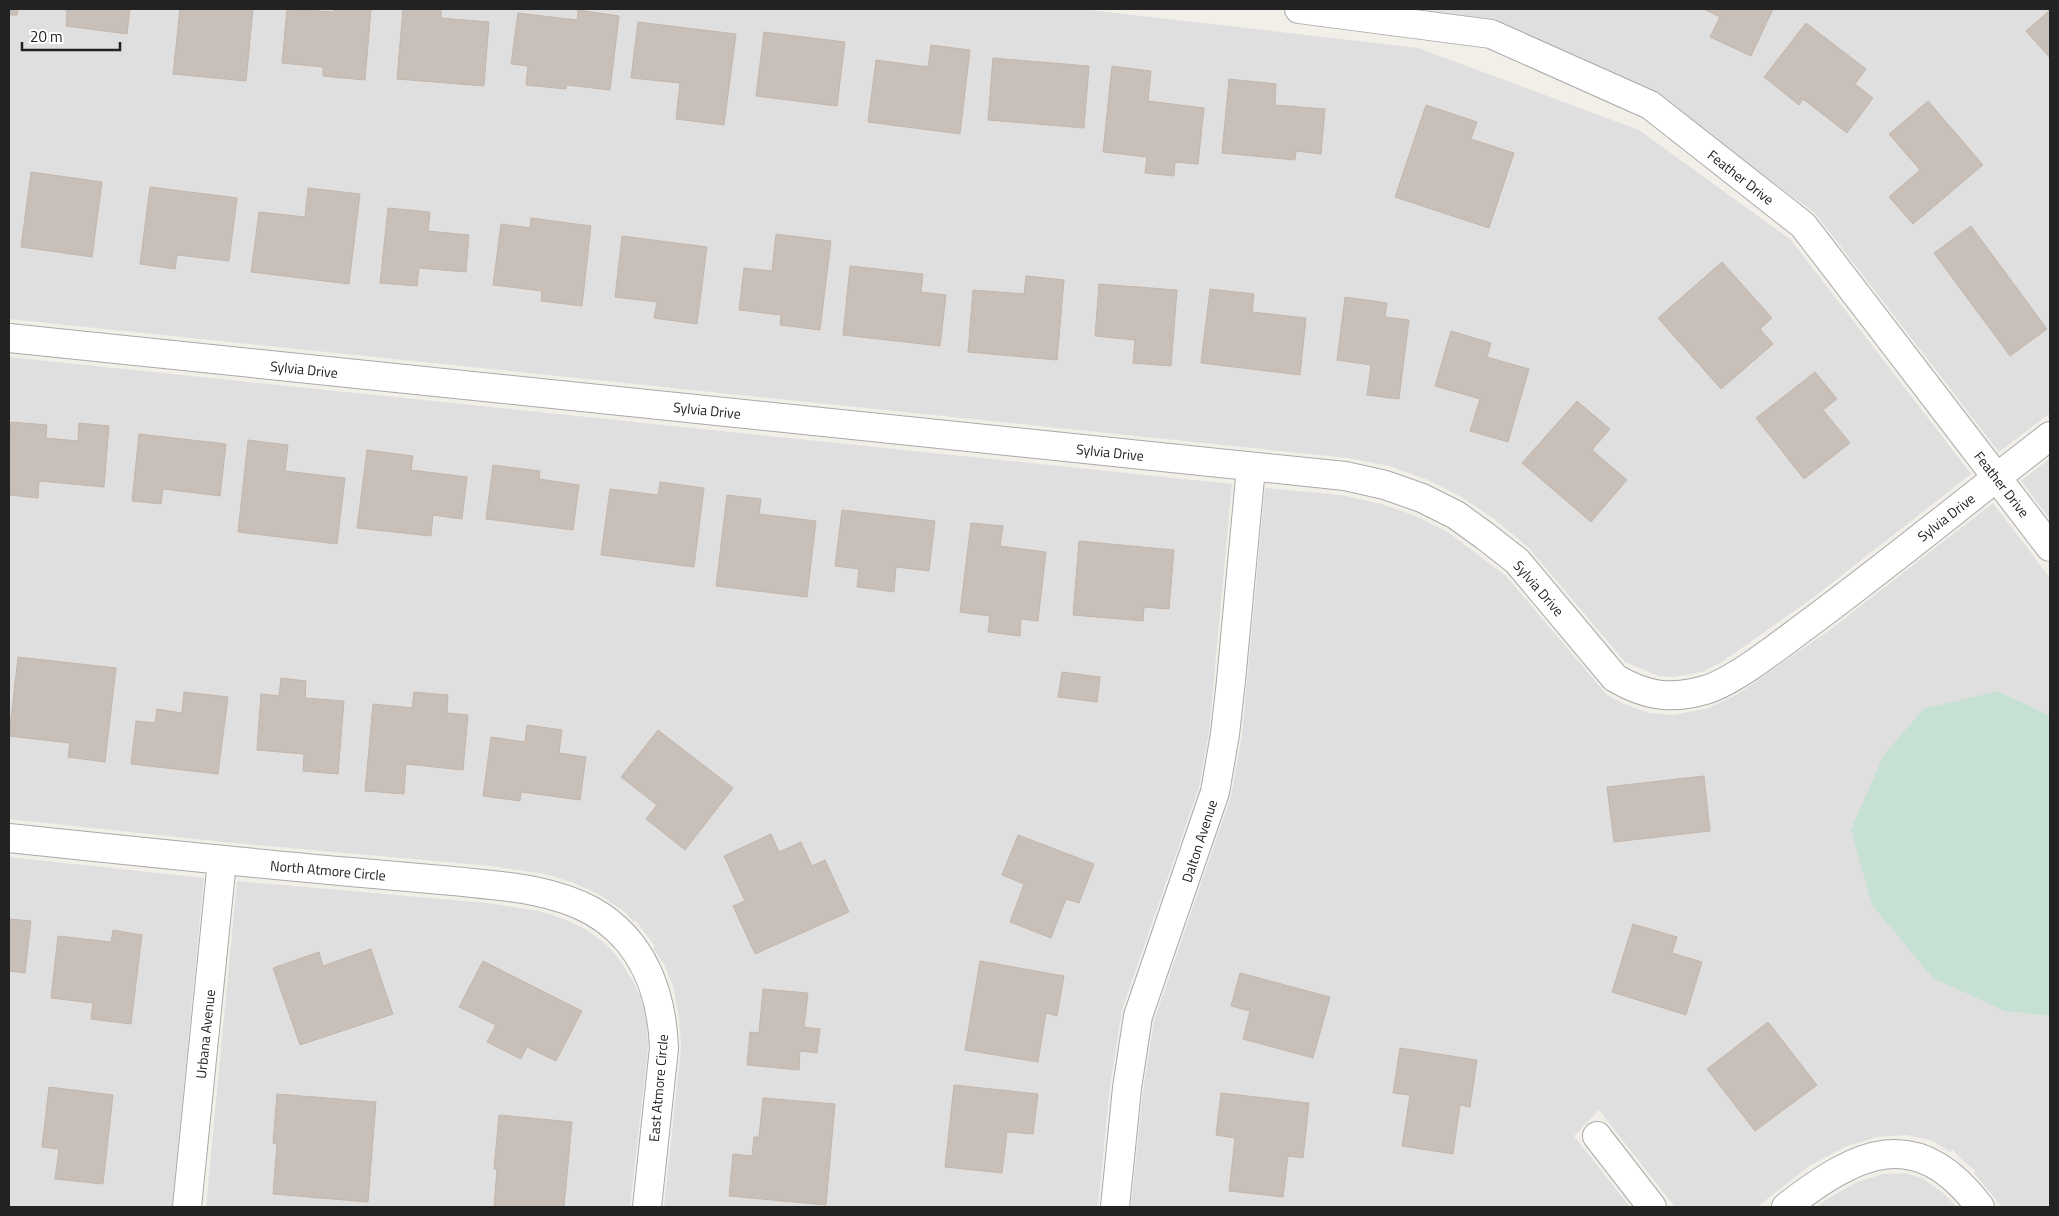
<svg xmlns="http://www.w3.org/2000/svg" width="2059" height="1216" font-family="'Titillium Web',sans-serif">
	<style>
		.residential { fill: #e0dfdf }
		.wetland { fill: #c6e0d4 }
		.building { fill: #c7bfb8; stroke: #c4b6ab }
		.lines { fill: none; stroke-linecap: round; stroke-linejoin: round }
		.street-casing { stroke: #a9a9a9; stroke-width: 30 }
		.street { stroke: #fff; stroke-width: 28 }
		.labels { text-anchor: middle; dominant-baseline: central; stroke-width: 5; stroke-linejoin: round; paint-order: stroke }
		.street-label { font-size: 14px; fill: #222; stroke: #fff }
	</style>
	<rect width="100%" height="100%" fill="#f2efe9"/>
	<path class="residential" d="M9,9H1081L1418,48L1639,130L1791,240L1971,474L1814,597L1722,662L1702,672L1673,677L1659,676L1625,662L1529,548L1494,519L1463,498L1428,480L1389,466L1348,458L9,319Z
		M1405,9H2050V413L1999,452L1815,213L1653,94L1424,11Z
		M9,357L1232,484L1209,732L1199,787L1122,1010L1110,1086L1098,1207H664L681,1047L679,1017L673,986L664,964L653,948L655,946L635,920L634,922L626,913L602,896L574,883L545,874L491,866L224,842L9,819Z
		M2050,458V519L2021,481Z
		M1265,488L1342,495L1381,504L1416,516L1448,532L1506,576L1607,695L1624,704L1649,713L1673,715L1709,708L1738,694L1831,629L1993,503L2050,578V716L1998,691L2005,1011L2050,1016V1207H2002L1974,1173L1975,1170L1963,1161L1953,1150L1950,1152L1933,1141L1907,1135L1877,1137L1847,1146L1809,1166L1757,1207H1675L1599,1110L1574,1136L1630,1207H1131L1143,1090L1154,1021L1231,796L1242,736Z
		M9,857L204,878L172,1207H9Z
		M237,881L487,903L539,911L564,919L585,929L606,944L619,959L634,983L642,1001L647,1025L648,1048L630,1207H206Z
		M1905,1173L1922,1178L1942,1192L1957,1207H1816L1827,1199L1857,1182L1883,1174Z"/>
	<path class="wetland" d="M1998,691L2050,716V1016L2005,1011L1933,978L1872,905L1851,830L1883,756L1923,709Z"/>
	<path class="building" d="M9,9H18L17,15H9Z
		M59,9H130L127,34L66,26L67,10Z
		M180,9H253L246,81L173,74Z
		M287,9L334,12V9H371L365,80L323,76V67L282,63Z
		M403,9H441V18L489,22L484,86L397,79Z
		M1704,9H1773L1751,56L1710,37L1720,17Z
		M578,10L619,16L610,90L567,85L566,89L526,85L528,66L511,64L518,13L577,20Z
		M2050,10V58L2026,31Z
		M638,22L736,34L724,125L676,119L680,83L631,78Z
		M1806,23L1866,69L1855,84L1873,98L1847,133L1803,99L1799,105L1764,77Z
		M764,32L845,42L837,106L756,96Z
		M931,45L970,50L960,134L868,122L876,60L928,67Z
		M993,58L1089,66L1084,128L988,120Z
		M1112,66L1151,71L1148,101L1204,108L1198,164L1175,162L1174,176L1145,173L1147,157L1103,152Z
		M1229,79L1276,84L1275,105L1325,109L1321,154L1296,151L1295,160L1222,153Z
		M1928,101L1983,165L1913,224L1889,197L1920,170L1889,134Z
		M1426,105L1477,122L1471,139L1514,153L1489,228L1395,197Z
		M31,172L102,182L92,257L21,247Z
		M150,187L237,198L229,261L177,255L175,269L140,264Z
		M308,188L360,194L349,284L251,272L259,212L305,217Z
		M388,208L430,212L428,231L469,235L466,272L419,268L417,286L380,283Z
		M531,218L591,226L582,306L541,301L542,291L493,285L501,224L530,228Z
		M1971,226L2047,329L2010,356L1934,253Z
		M776,234L831,241L820,330L780,325L781,315L739,310L744,268L772,271Z
		M622,236L707,247L697,324L654,318L657,302L615,297Z
		M1722,262L1772,318L1760,329L1773,344L1721,389L1658,318Z
		M850,266L923,274L921,292L946,295L940,346L843,335Z
		M1026,276L1064,280L1057,360L968,352L973,290L1024,294Z
		M1099,284L1177,290L1171,366L1133,363L1135,340L1095,336Z
		M1210,289L1254,294L1252,312L1306,318L1300,375L1201,363Z
		M1345,297L1387,303L1385,317L1409,320L1399,399L1367,395L1371,365L1337,360Z
		M1451,331L1491,343L1487,357L1529,369L1508,442L1470,431L1480,399L1435,386Z
		M1815,372L1837,399L1823,410L1850,443L1804,479L1756,418Z
		M1577,401L1610,429L1592,450L1627,480L1591,522L1522,463Z
		M11,422L47,425L46,438L78,441L79,423L109,426L104,487L39,481L38,498L9,495V447Z
		M139,434L226,444L220,496L163,489L161,504L132,501Z
		M248,440L288,445L285,471L345,478L337,544L238,532Z
		M367,450L413,456L411,470L467,477L462,519L433,515L431,536L357,528Z
		M493,465L540,471L539,479L579,485L573,530L486,519Z
		M660,482L704,488L694,567L601,555L610,489L658,495Z
		M727,495L761,499L759,514L816,521L807,597L716,586Z
		M842,510L935,521L929,571L896,567L894,592L857,587L859,569L835,566Z
		M971,523L1003,526L1000,546L1046,552L1038,621L1021,619L1020,636L988,632L990,616L960,612Z
		M1079,541L1174,550L1169,609L1144,607L1143,621L1073,615Z
		M18,657L116,668L105,762L68,757L70,743L9,736Z
		M1062,672L1100,677L1097,702L1058,697Z
		M281,678L306,681L305,698L344,701L338,774L303,771L304,754L257,750L261,694L279,696Z
		M184,692L228,697L218,774L131,764L136,721L155,723L157,709L182,713Z
		M414,692L448,695L447,713L468,715L463,770L406,764L404,794L365,791L373,704L412,708Z
		M527,725L562,730L559,753L586,757L580,800L521,792L520,801L483,796L491,737L525,742Z
		M658,730L733,788L685,850L646,819L657,805L621,777Z
		M1704,776L1710,831L1614,842L1607,787Z
		M771,834L779,852L801,842L812,866L825,860L849,912L755,954L733,906L745,901L724,856Z
		M1018,835L1094,864L1079,903L1066,899L1051,938L1010,922L1024,884L1002,875Z
		M9,919L31,921L25,973L9,971Z
		M1633,924L1677,937L1672,953L1702,962L1686,1015L1612,992Z
		M113,930L142,935L131,1024L91,1019L93,1003L51,998L58,936L111,942Z
		M371,949L393,1014L300,1045L273,968L319,952L323,966Z
		M483,961L582,1011L556,1061L527,1047L521,1059L487,1042L496,1025L459,1007Z
		M980,961L1064,976L1057,1016L1046,1013L1038,1062L965,1050Z
		M1240,973L1330,997L1313,1058L1243,1039L1250,1011L1231,1006Z
		M763,989L808,993L804,1027L820,1029L817,1053L800,1051L799,1070L747,1065L750,1032L759,1033Z
		M1768,1022L1817,1085L1755,1131L1707,1069Z
		M1400,1048L1477,1060L1470,1107L1460,1105L1453,1154L1402,1146L1410,1095L1393,1093Z
		M954,1085L1038,1094L1033,1134L1007,1132L1002,1173L945,1167Z
		M49,1087L113,1095L103,1184L55,1179L59,1149L42,1147Z
		M1221,1093L1309,1103L1303,1158L1288,1156L1283,1197L1229,1191L1235,1138L1216,1135Z
		M277,1094L376,1102L368,1202L273,1194L277,1144L273,1143Z
		M763,1098L835,1104L826,1205L729,1196L733,1154L752,1156L754,1137H759Z
		M499,1115L572,1122L564,1207H494L497,1169H494Z"/>
	<g class="lines">
		<defs>
			<path id="street" d="M1299,9L1491,34L1650,105L1803,225L2050,547
				M9,338L1345,476L1385,485L1422,498L1456,515L1485,536L1517,561L1615,678C1646,696 1670,700 1705,690C1733,682 1780,645 1804,627C1888,565 1968,499 2050,436
				M9,838C123,850 237,862 351,872C385,875 419,878 453,881C499,886 550,888 592,911C643,940 662,993 664,1048L647,1207
				M1597,1136L1652,1207
				M187,1207L222,861
				M1115,1207L1127,1088L1138,1016L1215,792L1225,734L1231,681L1251,467
				M1786,1207C1857,1152 1916,1122 1980,1207"/>
		</defs>
		<use href="#street" class="street-casing"/>
		<use href="#street" class="street"/>
	</g>
	<g class="labels">
		<g class="street-label">
			<text transform="translate(1741 177) rotate(38)">Feather Drive</text>
			<text transform="translate(304 369) rotate(6)">Sylvia Drive</text>
			<text transform="translate(707 410) rotate(6)">Sylvia Drive</text>
			<text transform="translate(1110 452) rotate(6)">Sylvia Drive</text>
			<text transform="translate(2002 484) rotate(52)">Feather Drive</text>
			<text transform="translate(1946 517) rotate(-38)">Sylvia Drive</text>
			<text transform="translate(1539 588) rotate(49)">Sylvia Drive</text>
			<text transform="translate(1199 841) rotate(-72)">Dalton Avenue</text>
			<text transform="translate(328 870) rotate(5)">North Atmore Circle</text>
			<text transform="translate(205 1034) rotate(-84)">Urbana Avenue</text>
			<text transform="translate(658 1088) rotate(-85)">East Atmore Circle</text>
		</g>
	</g>
	<rect width="2059" height="1216" fill="none" stroke="#222222" stroke-width="20"/>
	<path d="M22 42v8h98v-8" fill="none" stroke="#222222" stroke-width="2.5"/>
	<text x="30" y="42" font-size="15" fill="#222222" stroke="#ffffff" stroke-width="4" paint-order="stroke">20 m</text>
</svg>
